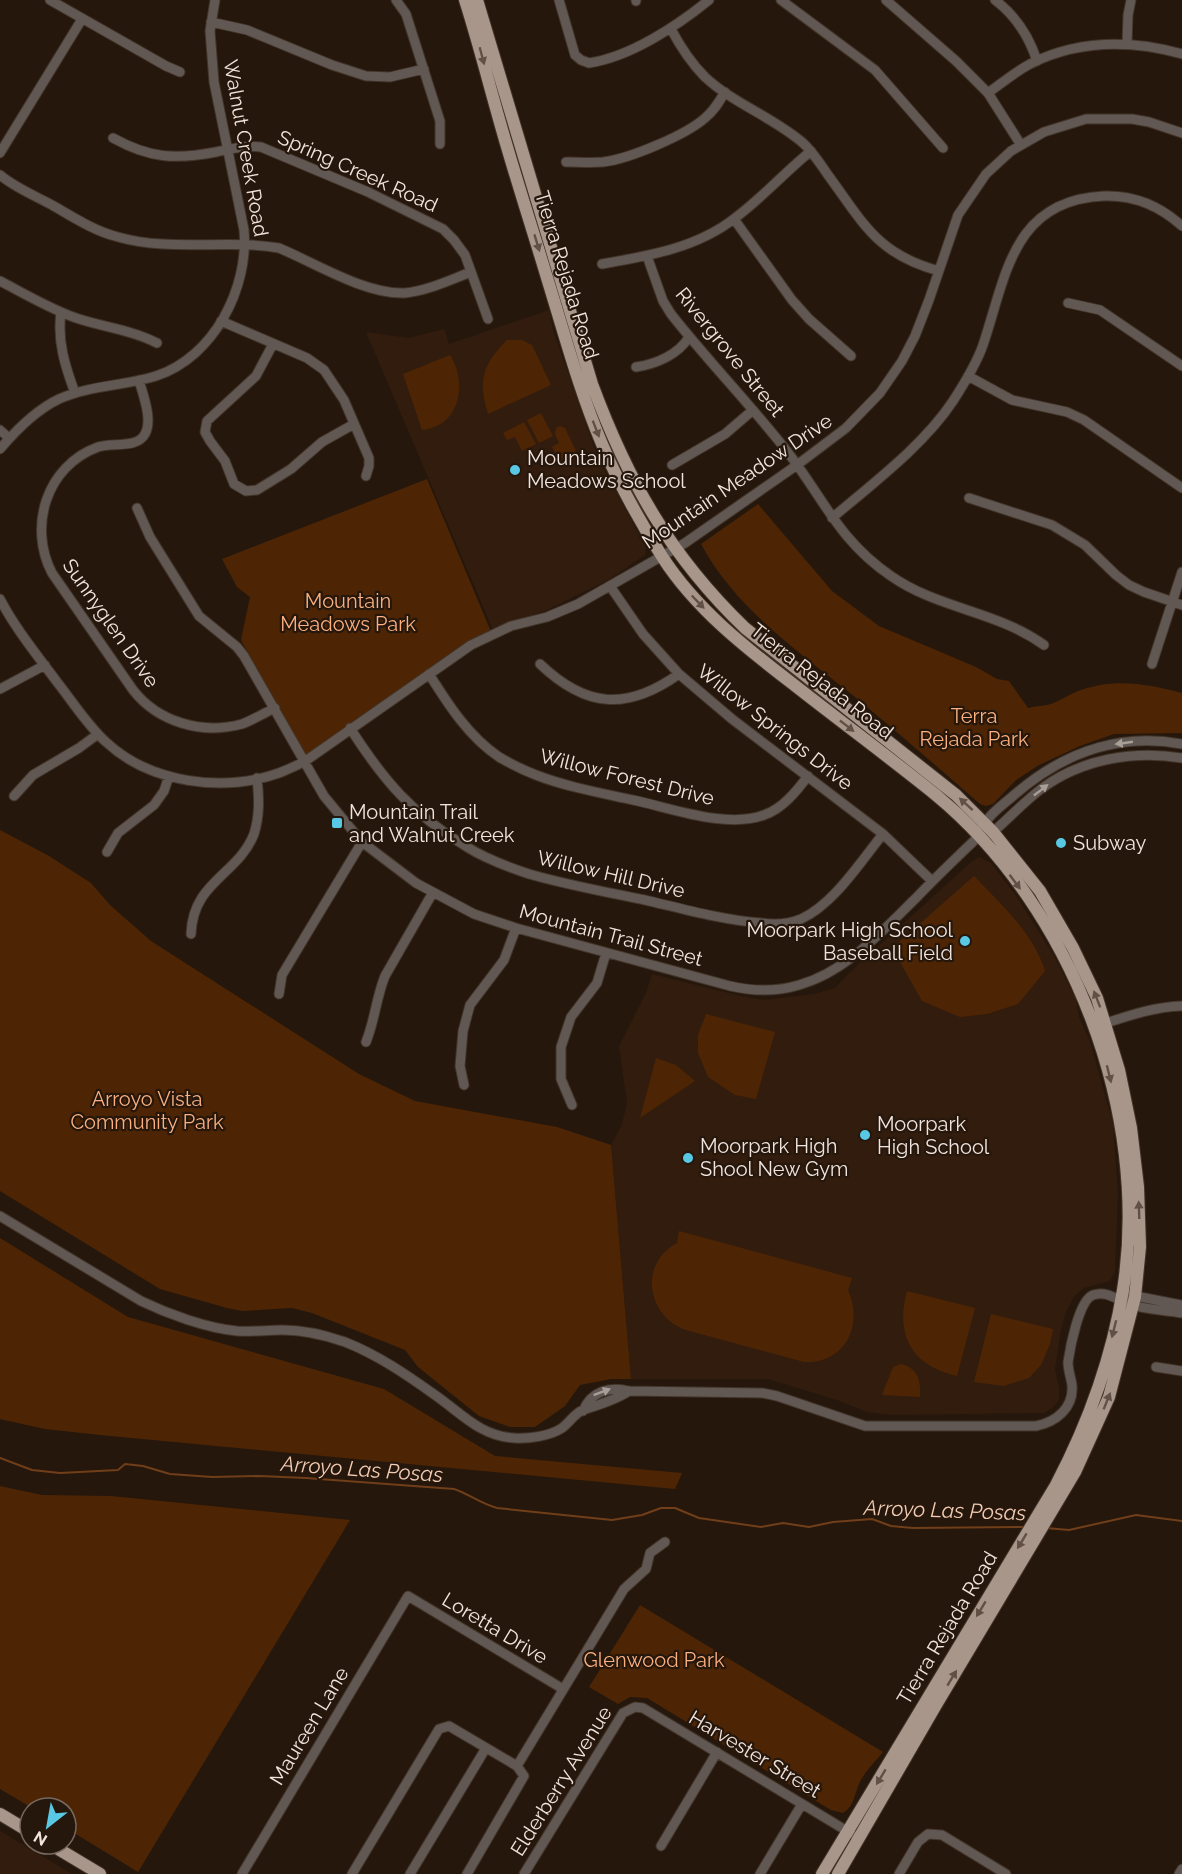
<svg xmlns="http://www.w3.org/2000/svg" width="1182" height="1874" font-family="Raleway,sans-serif">
	<style>
		.built { fill: #321c0d }
		.green { fill: #4d2504 }
		.lines { fill: none; stroke-linecap: round; stroke-linejoin: round }
		.stream { stroke: #703e19; stroke-width: 2 }
		.minor-casing { stroke: #423429; stroke-width: 11 }
		.major-casing { stroke: #423429; stroke-width: 14 }
		.minor { stroke: #615853; stroke-width: 9 }
		.major { stroke: #a9968b; stroke-width: 12 }
		.oneway { fill: #615045 }
		.oneway2 { fill: #a89e98 }
		.poi-dot { fill: #59c8e5; stroke: #26170c; stroke-width: 2 }
		.labels { text-anchor: middle; dominant-baseline: central; stroke-width: 4.5; stroke-linejoin: round; paint-order: stroke }
		.street-label { font-size: 20px; fill: #f0e4dd; stroke: #26170c }
		.poi-label { font-size: 20px; fill: #f0e4dd; stroke: #26170c; text-anchor: start }
		.park-label { font-size: 20px; fill: #fcb07f; stroke: #26170c }
		.water-label { font-size: 21px; font-style: italic; fill: #f2cbb3; stroke: #26170c }
	</style>
	<rect width="100%" height="100%" fill="#26170c"/>
	<path class="built" d="M549,310L554,333L598,458L646,548L645,555L608,580L549,609L493,630L366,332L408,338L444,329L449,344Z
		M979,857L991,863L1017,897L1053,954L1076,999L1079,1017L1090,1041L1113,1124L1118,1192L1115,1272L1110,1281L1084,1288L1074,1297L1066,1312L1061,1330L1055,1369L1059,1388V1400L1052,1408L1044,1413L893,1415L867,1412L837,1400L768,1379H631L611,1145L622,1124L627,1103L619,1046L646,993L652,974L741,996L764,1000L814,994L835,988L850,972L971,862Z
		M0,1831L72,1874H0Z"/>
	<path class="green" d="M507,340H522L532,345L551,385L488,414C478,381 482,365 507,340Z
		M450,355C468,383 460,427 422,430L403,374Z
		M541,413L553,436L539,443L527,420Z
		M524,422L536,444L522,451L515,437L507,440L503,433Z
		M560,426L565,428L576,451L559,460L552,447L559,443L555,434L556,428Z
		M427,479L492,634L308,759L241,640L250,597L237,587L222,559Z
		M758,504L832,591L879,626L976,667L997,679L1009,681L1028,708C1036,706 1044,706 1051,704C1062,700 1071,693 1081,690C1117,678 1147,684 1182,693V733L1114,734L1080,746L1039,765L1016,780L993,804L986,806L980,804C939,768 897,732 855,697C799,652 735,608 701,544Z
		M0,830L49,856L91,883L110,905L151,941L359,1074L415,1101L557,1127L611,1145L631,1379H611L580,1385L565,1406L535,1427H510L479,1416L418,1367L405,1350L312,1313L292,1308L242,1311L227,1308L160,1289L0,1191Z
		M974,876C1000,903 1034,934 1045,971L1018,1004L987,1014L960,1017L922,1001L892,948Z
		M706,1014L775,1032L756,1099L735,1095L708,1077L698,1053V1035Z
		M656,1058L676,1065L695,1081L640,1118Z
		M679,1231L852,1278L848,1290C864,1325 845,1364 804,1362L686,1330C647,1316 638,1264 677,1243Z
		M0,1238L128,1317L384,1389L495,1456L682,1473L675,1489L100,1435L45,1429L4,1420L0,1419Z
		M907,1291L975,1308L957,1376C911,1366 895,1334 907,1291Z
		M991,1314L1053,1329L1050,1344L1041,1365L1029,1378L1003,1386L974,1382Z
		M901,1364C918,1368 921,1381 920,1397L882,1395L893,1367Z
		M0,1486L42,1495L111,1496L350,1520L138,1872L66,1828V1808H32L0,1789Z
		M640,1605L883,1752C875,1762 864,1772 859,1784C854,1795 855,1805 843,1813L831,1810L647,1698L630,1697L618,1704L589,1687Z"/>
	<g class="lines">
		<path class="stream" d="M0,1458L32,1470L60,1473L118,1470L125,1464L143,1466L170,1474L212,1477L260,1476L306,1478L454,1489C469,1494 481,1504 497,1508L612,1520L642,1515L661,1508H675L699,1518L761,1527L783,1523L809,1527L833,1522L872,1519L891,1526L913,1528L1025,1527
			M1046,1528L1069,1530L1136,1515L1182,1521"/>
		<defs>
			<path id="minor" d="M50,0L166,66L180,72
				M396,0L406,14L440,121V144
				M559,0L575,55L581,60L589,63C630,57 677,26 709,0
				M636,0V1
				M781,0L875,70L943,148
				M886,0L956,61L988,93L1021,145
				M995,0C1016,16 1029,36 1037,61
				M211,22L247,30L332,65L366,76L390,77L424,69
				M671,29C680,46 691,63 705,77C734,104 773,117 803,143C813,152 821,165 828,175C864,224 877,254 939,271
				M1127,44L1128,15L1131,0
				M988,93C1002,83 1015,72 1030,64C1078,40 1131,40 1182,54
				M113,138C149,158 175,160 216,152C230,149 246,145 261,147L368,192L443,229L454,240L465,255L488,319
				M0,153L82,19
				M566,162C578,162 591,163 603,162C629,159 686,135 705,118C714,111 719,102 725,92
				M0,175C14,187 35,196 52,205C73,217 94,231 118,237C170,252 226,239 279,248C315,263 366,295 405,293C427,291 450,280 471,272
				M734,219L792,300L809,319L851,356
				M647,256L663,301L671,314C708,361 750,404 786,450C823,497 838,540 891,576C938,609 997,611 1044,645
				M602,264C648,256 697,248 735,218C762,198 785,172 811,151
				M0,281C25,294 50,309 76,318C103,327 132,330 157,343
				M1068,303L1100,310L1182,366
				M61,312C57,341 65,366 75,393
				M221,321L307,358L324,370L344,400L369,458V466L366,476
				M273,344L256,376L207,421L205,432L210,441L225,461L234,484L246,491L257,490L291,469L322,442L354,424
				M636,367C656,364 678,355 689,337
				M968,376L1012,400L1067,412L1084,420L1182,488
				M139,380C143,395 153,420 145,434C137,449 112,442 98,447C46,466 28,527 52,573L133,690C158,722 202,735 242,724C253,720 264,713 275,708
				M0,430L9,438
				M0,449C17,429 36,410 59,399C90,385 125,386 156,376C214,357 249,288 244,230L214,82L210,31L215,0
				M672,465L725,434L753,410
				M969,498L1052,525L1085,545L1116,575L1129,585L1144,592L1182,605
				M137,508L150,537L199,616L237,647L244,656L324,796L362,842L416,883L474,914L516,928L730,986C752,991 776,992 799,985C846,972 882,931 916,898C936,877 957,857 978,837C985,817 998,809 1013,796C1061,754 1117,732 1182,744
				M832,518C872,484 924,445 953,401C964,384 976,365 983,345C1006,277 1012,200 1104,196C1134,195 1160,206 1182,226
				M610,586L643,634L679,674L732,719L883,834L932,881
				M0,599C15,628 37,655 57,682C73,702 87,725 106,742C150,783 223,793 279,773C287,770 295,766 304,762L471,645L511,626L547,617L578,604L685,543L797,465L846,428L880,393L902,361L915,336L929,300L958,215L986,174L1011,151L1044,132L1086,119H1132L1149,122L1182,133
				M540,664C586,708 627,711 679,674
				M1152,664L1182,572
				M429,674C448,704 468,736 499,757C511,764 523,770 536,775C567,787 601,793 633,800C671,808 727,829 764,815C782,809 796,792 808,776
				M0,689L45,665
				M350,728C384,781 412,814 467,847C486,859 508,867 529,874C567,885 606,892 645,900C683,909 722,920 761,923C774,925 789,924 801,919C834,904 861,861 883,834
				M14,796L33,775L79,748L98,734
				M989,834L993,832C1009,818 1024,802 1041,789C1081,759 1134,750 1182,758
				M107,852L118,833L154,805L164,791L169,776
				M191,934C193,881 238,875 254,834C260,815 259,797 257,778
				M279,994L282,975L362,842
				M1100,1025C1128,1016 1152,1007 1182,1006
				M366,1042C375,1020 376,998 385,976L432,894
				M464,1085L460,1066L463,1031L470,1005L504,960L516,928
				M572,1105L561,1079V1047L571,1017L597,983L606,953
				M0,1216L141,1301C168,1314 206,1328 237,1331C252,1332 267,1330 282,1330C303,1330 325,1335 345,1342C378,1355 407,1375 435,1395C461,1413 480,1436 514,1438C529,1439 550,1436 562,1428C569,1423 575,1413 583,1410C598,1405 616,1400 629,1391
				M1130,1295L1182,1305
				M1156,1367L1182,1371
				M583,1411C591,1391 610,1386 629,1391L762,1393L777,1396L865,1426H1036C1056,1422 1074,1408 1072,1385C1071,1378 1068,1370 1068,1362C1070,1348 1079,1300 1093,1295C1108,1290 1118,1301 1132,1305C1148,1310 1166,1310 1182,1313
				M661,1846L717,1752
				M242,1874L408,1596L563,1689
				M352,1874L439,1729L449,1726L517,1766
				M410,1874L486,1748
				M467,1874L524,1776L517,1766L624,1589L646,1569L650,1553L665,1542
				M524,1874L623,1713L635,1707L643,1708L852,1834
				M760,1874L802,1804
				M899,1874L918,1842L928,1834L942,1835L1006,1874
				M1179,1874L1182,1869"/>
			<path id="major" d="M465,0C479,44 490,88 503,133C517,182 533,231 548,281C565,336 580,392 602,444C619,484 640,522 663,558C696,609 746,648 793,684C840,721 889,757 936,795C1073,908 1151,1115 1123,1290C1112,1358 1088,1424 1056,1485L822,1874
				M477,0L592,384C628,481 670,556 745,628L956,795L993,832L1040,891L1073,948L1097,998L1119,1070L1131,1128L1138,1187L1140,1247L1135,1297L1109,1397L1075,1472L936,1705L838,1874
				M0,1814L30,1832
				M50,1844L100,1874"/>
		</defs>
		<use href="#minor" class="minor-casing"/>
		<use href="#major" class="major-casing"/>
		<use href="#minor" class="minor"/>
		<use href="#major" class="major"/>
	</g>
	<defs><path id="oneway-solid" d="M-6-.8H1V-3.2L6.5 0L1 3.2V.8H-6Z" transform="scale(1.5)"/></defs>
	<g class="oneway">
		<use href="#oneway-solid" transform="translate(482 56) rotate(75)"/>
		<use href="#oneway-solid" transform="translate(537 243) rotate(73)"/>
		<use href="#oneway-solid" transform="translate(596 429) rotate(69)"/>
		<use href="#oneway-solid" transform="translate(698 602) rotate(46)"/>
		<use href="#oneway-solid" transform="translate(847 726) rotate(38)"/>
		<use href="#oneway-solid" transform="translate(966 804) rotate(-138)"/>
		<use href="#oneway-solid" transform="translate(1015 882) rotate(53)"/>
		<use href="#oneway-solid" transform="translate(1097 999) rotate(-111)"/>
		<use href="#oneway-solid" transform="translate(1109 1074) rotate(76)"/>
		<use href="#oneway-solid" transform="translate(1139 1210) rotate(-92)"/>
		<use href="#oneway-solid" transform="translate(1114 1329) rotate(104)"/>
		<use href="#oneway-solid" transform="translate(1107 1401) rotate(-68)"/>
		<use href="#oneway-solid" transform="translate(1022 1541) rotate(121)"/>
		<use href="#oneway-solid" transform="translate(981 1609) rotate(121)"/>
		<use href="#oneway-solid" transform="translate(952 1678) rotate(-59)"/>
		<use href="#oneway-solid" transform="translate(881 1777) rotate(121)"/>
	</g>
	<g class="oneway2">
		<use href="#oneway-solid" transform="translate(1124 743) rotate(172)"/>
		<use href="#oneway-solid" transform="translate(1041 790) rotate(-38)"/>
		<use href="#oneway-solid" transform="translate(602 1392) rotate(-21)"/>
	</g>
	<g class="poi-dot">
		<circle cx="515" cy="470" r="6"/>
		<rect x="331" y="817" width="12" height="12" rx="3"/>
		<circle cx="1061" cy="843" r="6"/>
		<circle cx="965" cy="941" r="6"/>
		<circle cx="865" cy="1135" r="6"/>
		<circle cx="688" cy="1158" r="6"/>
	</g>
	<g class="labels">
		<g class="street-label">
			<text transform="translate(246 148) rotate(80)">Walnut Creek Road</text>
			<text transform="translate(358 171) rotate(24)">Spring Creek Road</text>
			<text transform="translate(567 275) rotate(73)">Tierra Rejada Road</text>
			<text transform="translate(730 352) rotate(51)">Rivergrove Street</text>
			<text transform="translate(737 481) rotate(-34)">Mountain Meadow Drive</text>
			<text transform="translate(111 623) rotate(55)">Sunnyglen Drive</text>
			<text transform="translate(822 681) rotate(38)">Tierra Rejada Road</text>
			<text transform="translate(775 727) rotate(38)">Willow Springs Drive</text>
			<text transform="translate(627 777) rotate(14)">Willow Forest Drive</text>
			<text transform="translate(611 874) rotate(13)">Willow Hill Drive</text>
			<text transform="translate(611 935) rotate(15)">Mountain Trail Street</text>
			<text transform="translate(495 1628) rotate(31)">Loretta Drive</text>
			<text transform="translate(947 1628) rotate(-59)">Tierra Rejada Road</text>
			<text transform="translate(309 1726) rotate(-59)">Maureen Lane</text>
			<text transform="translate(755 1754) rotate(31)">Harvester Street</text>
			<text transform="translate(561 1781) rotate(-58)">Elderberry Avenue</text>
		</g>
		<g class="poi-label">
			<text x="527" y="458">Mountain<tspan x="527" dy="23">Meadows School</tspan></text>
			<text x="349" y="812">Mountain Trail<tspan x="349" dy="23">and Walnut Creek</tspan></text>
			<text x="1073" y="843">Subway</text>
			<text x="953" y="930" text-anchor="end">Moorpark High School<tspan x="953" dy="23">Baseball Field</tspan></text>
			<text x="877" y="1124">Moorpark<tspan x="877" dy="23">High School</tspan></text>
			<text x="700" y="1146">Moorpark High<tspan x="700" dy="23">Shool New Gym</tspan></text>
		</g>
		<g class="park-label">
			<text x="348" y="601">Mountain<tspan x="348" dy="23">Meadows Park</tspan></text>
			<text x="974" y="716">Terra<tspan x="974" dy="23">Rejada Park</tspan></text>
			<text x="147" y="1099">Arroyo Vista<tspan x="147" dy="23">Community Park</tspan></text>
			<text x="654" y="1660">Glenwood Park</text>
		</g>
		<g class="water-label">
			<text transform="translate(362 1469) rotate(4)">Arroyo Las Posas</text>
			<text transform="translate(945 1510) rotate(2)">Arroyo Las Posas</text>
		</g>
	</g>
	<g transform="translate(48 1826) rotate(211)"><circle r="28" fill="#26170c" stroke="#776960" stroke-width="1.5"/>
	<path d="M0-4.5L10 22L0 15L-10 22Z" fill="#59c8e5"/>
	<text y="-9" font-size="16" font-weight="bold" text-anchor="middle" fill="#f0e4dd">N</text>
	</g>
</svg>
